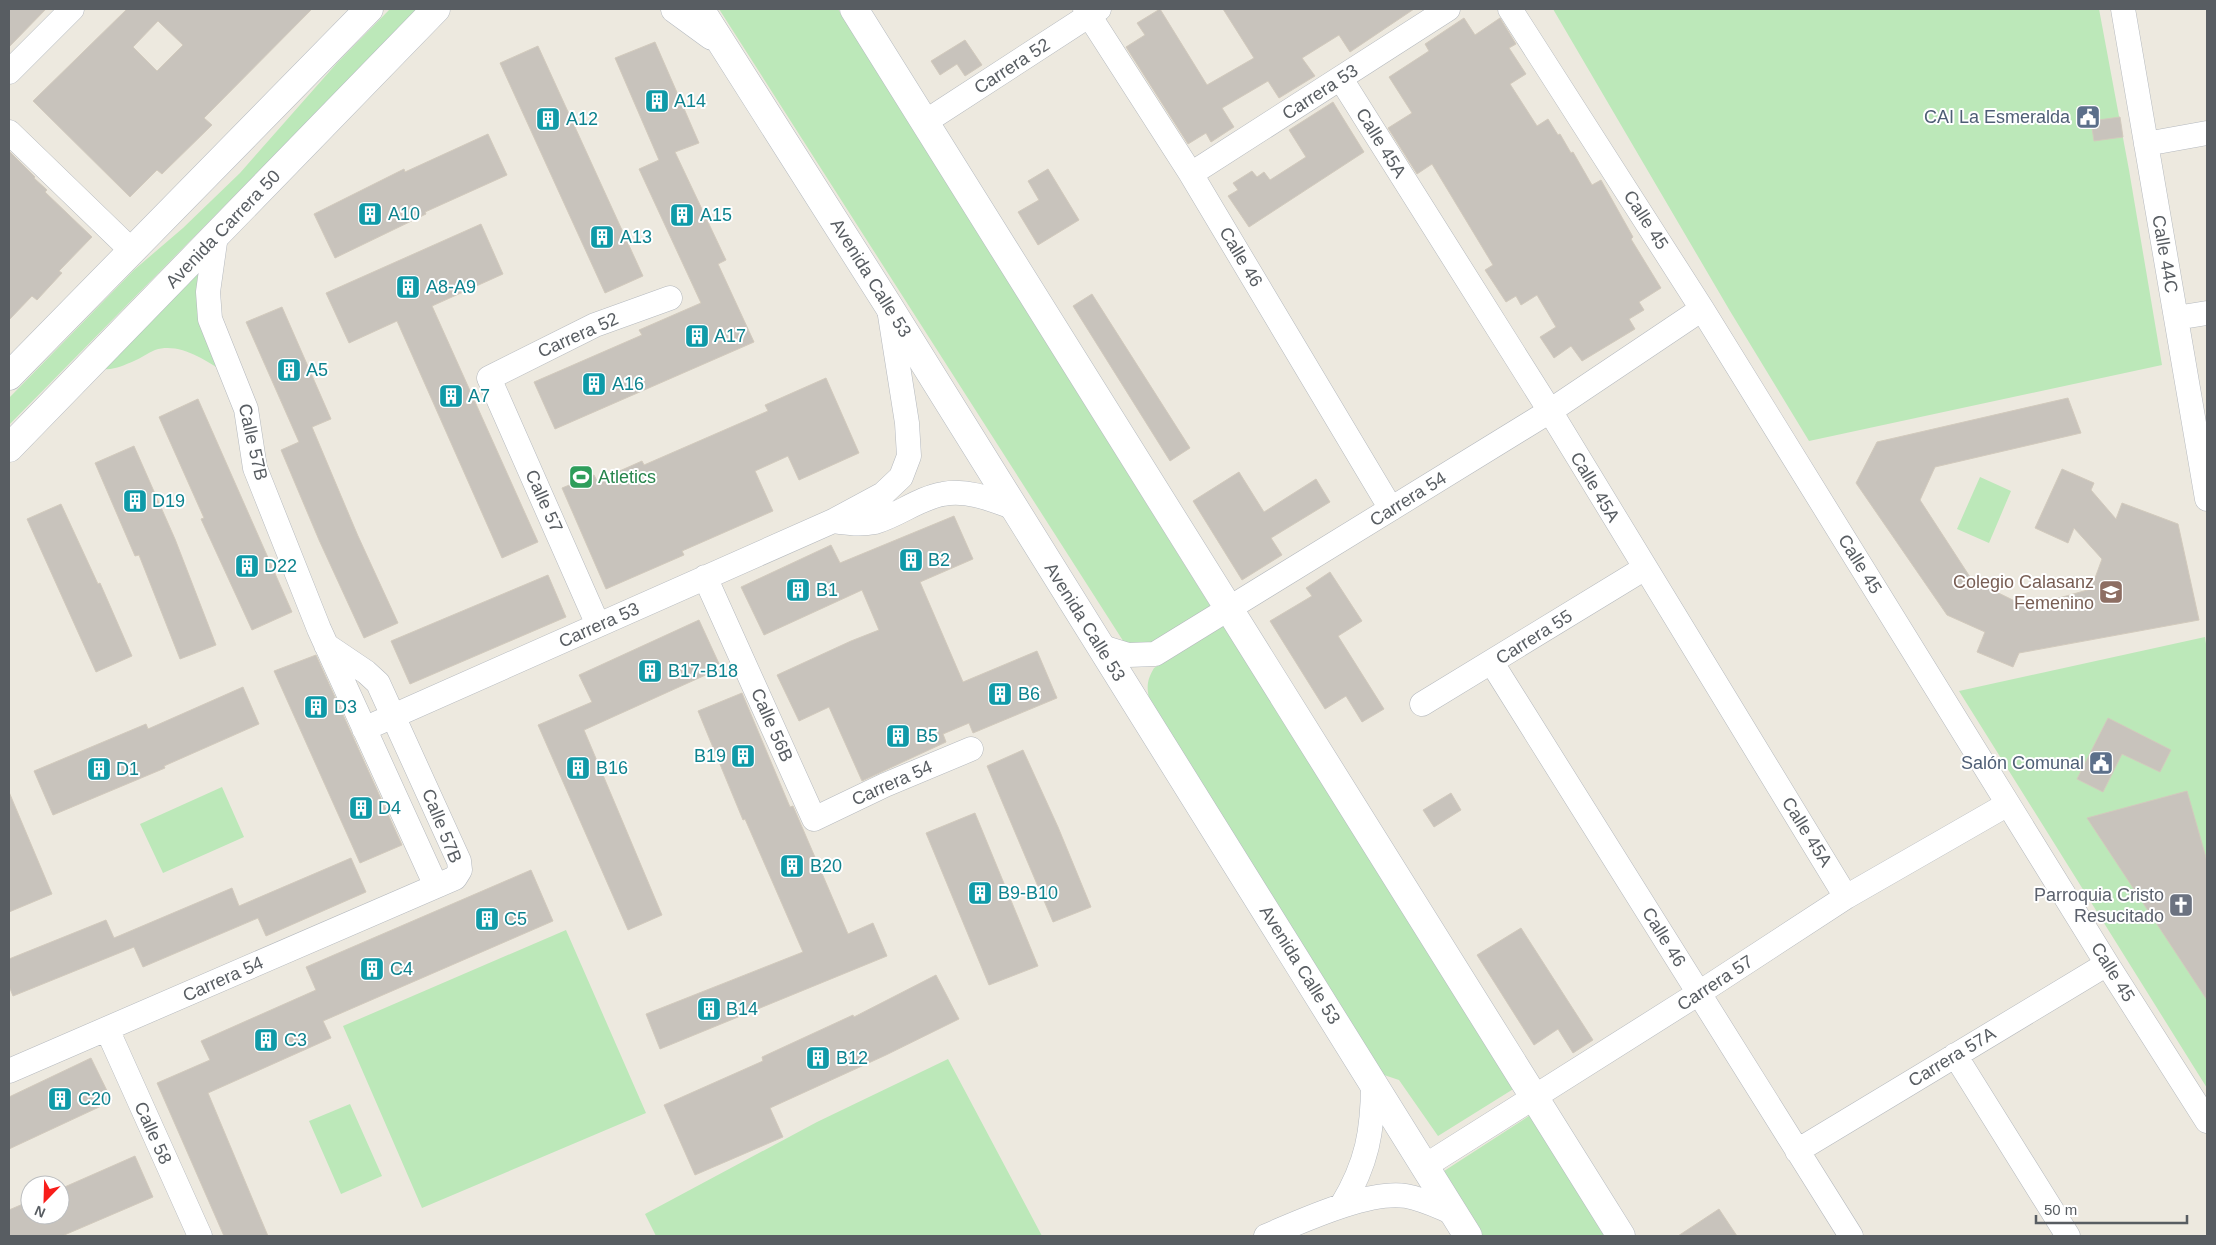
<svg xmlns="http://www.w3.org/2000/svg" width="2216" height="1245" font-family="Arial,sans-serif">
	<style>
		.green { fill: #bce8b9 }
		.building { fill: #c8c3bc; stroke: #d2cabd; fill-rule: evenodd }
		.lines { fill: none; stroke-linecap: round; stroke-linejoin: round }
		.street-casing { stroke: #b5b9be; stroke-width: 25 }
		.secondary-casing { stroke: #b5bac0; stroke-width: 29 }
		.street { stroke: #fff; stroke-width: 24 }
		.secondary { stroke: #fff; stroke-width: 28 }
		.labels { text-anchor: middle; dominant-baseline: central; stroke-width: 4; stroke-linejoin: round; paint-order: stroke }
		.street-label { font-size: 18px; fill: #585d62; stroke: #fff }
		.culture-label { font-size: 18px; fill: #0d838f; stroke: #fff; text-anchor: start }
		.service-label { font-size: 18px; fill: #4e5e75; stroke: #fff; text-anchor: end }
		.leisure-label { font-size: 18px; fill: #27864d; stroke: #fff; text-anchor: start }
		.education-label { font-size: 18px; fill: #785e54; stroke: #fff; text-anchor: end }
		.worship-label { font-size: 18px; fill: #5b616d; stroke: #fff; text-anchor: end }
	</style>
	<rect width="100%" height="100%" fill="#ede9df"/>
	<path class="green" d="M390,9H418L9,425V398L134,270L183,228L240,173L337,63Z
		M719,9H838L1211,607L1145,647H1127Z
		M1553,9H2099L2129,170L2162,365L1809,441L1730,311Z
		M199,271L224,372C205,360 179,342 155,350C148,353 141,358 134,361C124,365 115,370 104,369Z
		M1980,477L2011,491L1989,543L1957,529Z
		M1225,625L1515,1088L1438,1136L1399,1080L1381,1074L1150,702C1146,687 1147,680 1154,668Z
		M2205,637L2207,651V1088L1959,691Z
		M222,787L244,837L163,873L140,824Z
		M566,930L646,1113L422,1208L343,1026Z
		M948,1059L1042,1236H656L645,1214L817,1122Z
		M350,1104L382,1176L341,1194L309,1121Z
		M1532,1114L1608,1236H1481L1441,1173Z"/>
	<path class="building" d="M9,9H46L9,47Z
		M127,9H312L204,118L212,125L162,174L157,170L130,197L33,101ZM158,21L183,45L157,71L133,47Z
		M1160,9L1207,85L1254,58L1223,9H1414L1350,52L1339,35L1302,58L1315,76L1279,98L1268,81L1222,108L1234,127L1211,142L1206,133L1188,144L1126,47L1145,35L1137,23Z
		M1464,18L1475,35L1500,18L1516,44L1509,48L1526,74L1510,84L1537,126L1548,119L1558,135L1560,134L1571,153L1573,152L1592,185L1601,180L1633,237L1631,239L1661,288L1639,302L1644,310L1629,319L1635,329L1582,361L1571,346L1554,358L1540,337L1556,327L1537,295L1521,305L1516,296L1506,302L1485,270L1493,265L1432,164L1417,174L1388,128L1412,113L1389,77L1429,51L1425,44Z
		M965,40L982,65L965,76L957,64L940,75L931,61Z
		M655,42L699,143L675,152L726,260L718,264L754,342L555,429L534,382L642,335L639,330L701,303L639,169L659,160L615,58Z
		M538,46L643,276L605,293L500,63Z
		M1333,102L1364,152L1249,227L1228,196L1238,190L1233,183L1252,171L1257,177L1264,172L1270,180L1306,157L1289,130Z
		M2120,117L2123,137L2094,141L2091,121Z
		M488,134L507,175L425,212L426,214L335,258L314,214L404,169L405,172Z
		M9,151L35,177L34,178L47,190L45,192L92,237L59,271L62,273L37,300L32,296L9,320Z
		M1048,169L1079,220L1038,245L1018,212L1039,200L1028,181Z
		M481,224L503,274L432,306L538,542L502,558L397,321L349,343L326,293Z
		M1092,294L1190,448L1170,461L1073,306Z
		M282,307L331,419L312,427L358,536L398,623L364,638L319,540L281,450L299,442L246,322Z
		M826,378L859,453L799,480L788,456L755,471L773,511L682,551L684,555L606,589L562,488L594,475L597,481L642,461L644,465L768,411L765,405Z
		M2068,398L2081,433L1935,467L1920,500L1972,580L2027,607L2091,589L2102,559L2074,528L2068,543L2035,528L2062,469L2094,483L2091,490L2116,519L2122,503L2178,524L2199,620L2019,653L2013,667L1977,652L1985,632L1947,615L1856,483L1877,442Z
		M198,399L292,612L252,630L201,519L204,518L159,417Z
		M134,446L175,539L216,645L180,659L139,555L135,556L95,463Z
		M1239,472L1264,512L1316,479L1330,502L1271,538L1282,555L1242,580L1193,501Z
		M61,504L98,584L100,583L132,656L96,672L27,519Z
		M954,516L973,559L920,582L963,682L1037,651L1057,698L973,733L969,723L943,734L946,742L862,781L829,707L799,721L777,675L851,641L879,630L862,590L764,635L741,587L831,545L840,563Z
		M1330,572L1362,621L1338,636L1384,709L1362,722L1346,696L1325,709L1270,621L1312,596L1306,588Z
		M548,575L566,617L410,684L391,641Z
		M699,620L721,668L584,730L662,915L628,930L538,725L592,702L579,675Z
		M316,655L402,845L360,863L274,671Z
		M243,687L259,724L164,766L165,768L53,815L34,771L146,724L148,729Z
		M742,693L790,807L793,806L848,934L873,923L887,956L660,1049L646,1014L803,952L745,819L743,820L698,711Z
		M2108,718L2171,750L2160,772L2122,754L2103,792L2077,779Z
		M1023,750L1058,827L1091,907L1053,922L987,766Z
		M2187,791L2207,861V1000L2087,818Z
		M9,792L52,894L9,912Z
		M1451,793L1461,810L1434,827L1423,810Z
		M975,813L1038,966L989,985L926,833Z
		M351,858L366,892L266,936L258,918L143,967L134,947L13,996L9,986V959L106,920L114,938L232,888L239,906Z
		M531,870L553,921L323,1021L331,1038L208,1093L268,1236H224L157,1083L210,1060L201,1041L316,990L306,967Z
		M1521,928L1593,1040L1573,1053L1558,1029L1534,1045L1477,955Z
		M936,975L959,1019L886,1055L770,1108L783,1137L695,1175L664,1105L763,1061L762,1057L853,1015L854,1017Z
		M91,1058L112,1101L9,1149V1097Z
		M135,1156L153,1197L62,1236H9V1210L30,1201V1215H60V1189Z
		M1719,1209L1737,1236H1678Z"/>
	<g class="lines">
		<defs>
			<path id="street" d="M1085,9L1191,174L1391,509
				M1510,9L1702,309L2107,964L2207,1121
				M2123,9L2207,499
				M9,72L72,9
				M1341,79L1550,411L1846,897
				M925,122L1099,9
				M9,132L131,250
				M2146,144L2207,133
				M1191,174L1448,9
				M216,235L208,292L210,319L246,409L255,468L319,629L436,886
				M2176,318L2207,313
				M833,521C847,523 860,525 875,522C899,515 919,498 943,494C967,489 993,500 1015,508
				M705,577L814,819L885,785L971,749
				M598,625L489,378L595,325L670,298
				M1102,647L1128,655L1155,654L1550,411L1702,309
				M1492,663L1851,1236
				M1422,704L1645,568
				M364,729L833,521L883,494L901,477L909,456L907,423L889,309
				M107,1029L200,1236
				M1955,1055L2068,1236
				M9,1071L455,878L460,870L459,861L378,683L366,672L326,645
				M1797,1151L2107,964
				M1425,1166L1699,993L1846,897L2008,804
				M1342,1205C1367,1164 1373,1131 1373,1083
				M1266,1236C1302,1221 1368,1190 1406,1196C1423,1199 1439,1207 1454,1213"/>
			<path id="secondary" d="M675,9L712,36
				M700,9L888,305L1468,1236
				M854,9L1621,1236
				M9,376L369,9
				M9,448L436,9"/>
		</defs>
		<use href="#street" class="street-casing"/>
		<use href="#secondary" class="secondary-casing"/>
		<use href="#street" class="street"/>
		<use href="#secondary" class="secondary"/>
	</g>
	<defs>
		<symbol id="building-square" viewBox="-11 -11 22 22"><rect x="-9" y="-9" width="18" height="18" rx="4" fill="#0f9aa8" stroke="#fff"/><path d="M-4-6H4V6H1V3H-1V6H-4ZM-2.5-4.3h1.7v1.8h-1.7ZM.8-4.3h1.7v1.8H.8ZM-2.5-1h1.7V.8h-1.7ZM.8-1h1.7V.8H.8Z" fill="#fff"/></symbol>
		<symbol id="civic-square" viewBox="-11 -11 22 22"><rect x="-9" y="-9" width="18" height="18" rx="4" fill="#5c6f8a" stroke="#fff"/><path d="M-.6-6.5H3V-4.5H.6V-3L4-1V1h2V6H-6V1h2V-1L-.6-3ZM-1.2 2.5V6h2.4V2.5Z" fill="#fff"/></symbol>
		<symbol id="stadium-square" viewBox="-11 -11 22 22"><rect x="-9" y="-9" width="18" height="18" rx="4" fill="#2e9e5b" stroke="#fff"/><path d="M0-5a6.5 5 0 1 0 0 10a6.5 5 0 1 0 0-10ZM-3.5-1.8h7v3.6h-7Z" fill="#fff"/></symbol>
		<symbol id="school-square" viewBox="-11 -11 22 22"><rect x="-9" y="-9" width="18" height="18" rx="4" fill="#8d6e63" stroke="#fff"/><path d="M0-5L7-2L0 1L-7-2ZM-4 1L0 2.5L4 1V4Q0 6-4 4Z" fill="#fff"/></symbol>
		<symbol id="church-square" viewBox="-11 -11 22 22"><rect x="-9" y="-9" width="18" height="18" rx="4" fill="#6b7280" stroke="#fff"/><path d="M-1.2-6h2.4v3.5h3.3v2.4h-3.3V6h-2.4V-.1h-3.3v-2.4h3.3Z" fill="#fff"/></symbol>
	</defs>
	<g fill-rule="evenodd">
		<use href="#building-square" x="643" y="87" width="28" height="28"/>
		<use href="#civic-square" x="2074" y="103" width="28" height="28"/>
		<use href="#building-square" x="534" y="105" width="28" height="28"/>
		<use href="#building-square" x="356" y="200" width="28" height="28"/>
		<use href="#building-square" x="668" y="201" width="28" height="28"/>
		<use href="#building-square" x="588" y="223" width="28" height="28"/>
		<use href="#building-square" x="394" y="273" width="28" height="28"/>
		<use href="#building-square" x="683" y="322" width="28" height="28"/>
		<use href="#building-square" x="275" y="356" width="28" height="28"/>
		<use href="#building-square" x="580" y="370" width="28" height="28"/>
		<use href="#building-square" x="437" y="382" width="28" height="28"/>
		<use href="#stadium-square" x="567" y="463" width="28" height="28"/>
		<use href="#building-square" x="121" y="487" width="28" height="28"/>
		<use href="#building-square" x="897" y="546" width="28" height="28"/>
		<use href="#building-square" x="233" y="552" width="28" height="28"/>
		<use href="#building-square" x="784" y="576" width="28" height="28"/>
		<use href="#school-square" x="2097" y="578" width="28" height="28"/>
		<use href="#building-square" x="636" y="657" width="28" height="28"/>
		<use href="#building-square" x="986" y="680" width="28" height="28"/>
		<use href="#building-square" x="302" y="693" width="28" height="28"/>
		<use href="#building-square" x="884" y="722" width="28" height="28"/>
		<use href="#building-square" x="729" y="742" width="28" height="28"/>
		<use href="#civic-square" x="2087" y="749" width="28" height="28"/>
		<use href="#building-square" x="564" y="754" width="28" height="28"/>
		<use href="#building-square" x="85" y="755" width="28" height="28"/>
		<use href="#building-square" x="347" y="794" width="28" height="28"/>
		<use href="#building-square" x="778" y="852" width="28" height="28"/>
		<use href="#building-square" x="966" y="879" width="28" height="28"/>
		<use href="#church-square" x="2167" y="891" width="28" height="28"/>
		<use href="#building-square" x="473" y="905" width="28" height="28"/>
		<use href="#building-square" x="358" y="955" width="28" height="28"/>
		<use href="#building-square" x="695" y="995" width="28" height="28"/>
		<use href="#building-square" x="252" y="1026" width="28" height="28"/>
		<use href="#building-square" x="804" y="1044" width="28" height="28"/>
		<use href="#building-square" x="46" y="1085" width="28" height="28"/>
	</g>
	<g class="labels">
		<g class="street-label">
			<text transform="translate(1012 66) rotate(-33)">Carrera 52</text>
			<text transform="translate(1320 92) rotate(-33)">Carrera 53</text>
			<text transform="translate(1381 143) rotate(58)">Calle 45A</text>
			<text transform="translate(1646 220) rotate(57)">Calle 45</text>
			<text transform="translate(223 229) rotate(-46)">Avenida Carrera 50</text>
			<text transform="translate(2165 254) rotate(80)">Calle 44C</text>
			<text transform="translate(1241 257) rotate(59)">Calle 46</text>
			<text transform="translate(871 278) rotate(58)">Avenida Calle 53</text>
			<text transform="translate(578 335) rotate(-24)">Carrera 52</text>
			<text transform="translate(253 442) rotate(77)">Calle 57B</text>
			<text transform="translate(1595 487) rotate(59)">Calle 45A</text>
			<text transform="translate(1408 499) rotate(-32)">Carrera 54</text>
			<text transform="translate(544 501) rotate(66)">Calle 57</text>
			<text transform="translate(1860 564) rotate(58)">Calle 45</text>
			<text transform="translate(1085 622) rotate(58)">Avenida Calle 53</text>
			<text transform="translate(599 625) rotate(-24)">Carrera 53</text>
			<text transform="translate(1534 637) rotate(-32)">Carrera 55</text>
			<text transform="translate(772 725) rotate(66)">Calle 56B</text>
			<text transform="translate(892 783) rotate(-24)">Carrera 54</text>
			<text transform="translate(442 826) rotate(68)">Calle 57B</text>
			<text transform="translate(1807 832) rotate(58)">Calle 45A</text>
			<text transform="translate(1664 937) rotate(58)">Calle 46</text>
			<text transform="translate(1300 965) rotate(58)">Avenida Calle 53</text>
			<text transform="translate(2113 972) rotate(58)">Calle 45</text>
			<text transform="translate(223 979) rotate(-24)">Carrera 54</text>
			<text transform="translate(1715 983) rotate(-33)">Carrera 57</text>
			<text transform="translate(1952 1057) rotate(-31)">Carrera 57A</text>
			<text transform="translate(153 1133) rotate(66)">Calle 58</text>
		</g>
		<g class="culture-label">
			<text x="674" y="101">A14</text>
			<text x="566" y="119">A12</text>
			<text x="388" y="214">A10</text>
			<text x="700" y="215">A15</text>
			<text x="620" y="237">A13</text>
			<text x="426" y="287">A8-A9</text>
			<text x="714" y="336">A17</text>
			<text x="306" y="370">A5</text>
			<text x="612" y="384">A16</text>
			<text x="468" y="396">A7</text>
			<text x="152" y="501">D19</text>
			<text x="928" y="560">B2</text>
			<text x="264" y="566">D22</text>
			<text x="816" y="590">B1</text>
			<text x="668" y="671">B17-B18</text>
			<text x="1018" y="694">B6</text>
			<text x="334" y="707">D3</text>
			<text x="916" y="736">B5</text>
			<text x="726" y="756" text-anchor="end">B19</text>
			<text x="596" y="768">B16</text>
			<text x="116" y="769">D1</text>
			<text x="378" y="808">D4</text>
			<text x="810" y="866">B20</text>
			<text x="998" y="893">B9-B10</text>
			<text x="504" y="919">C5</text>
			<text x="390" y="969">C4</text>
			<text x="726" y="1009">B14</text>
			<text x="284" y="1040">C3</text>
			<text x="836" y="1058">B12</text>
			<text x="78" y="1099">C20</text>
		</g>
		<g class="service-label">
			<text x="2070" y="117">CAI La Esmeralda</text>
			<text x="2084" y="763">Salón Comunal</text>
		</g>
		<g class="leisure-label">
			<text x="598" y="477">Atletics</text>
		</g>
		<g class="education-label">
			<text x="2094" y="582">Colegio Calasanz<tspan x="2094" dy="21">Femenino</tspan></text>
		</g>
		<g class="worship-label">
			<text x="2164" y="895">Parroquia Cristo<tspan x="2164" dy="21">Resucitado</tspan></text>
		</g>
	</g>
	<rect width="2216" height="1245" fill="none" stroke="#585d62" stroke-width="20"/>
	<g transform="translate(45 1200) rotate(203)"><circle r="24" fill="#ffffff" stroke="#bcbec0"/>
	<path d="M0-4L9 19L0 12L-9 19Z" fill="#f81d1a"/>
	<text y="-8" font-size="14" font-weight="bold" text-anchor="middle" fill="#585d62">N</text>
	</g>
	<path d="M2036 1215v8h151v-8" fill="none" stroke="#585d62" stroke-width="2.5"/>
	<text x="2044" y="1215" font-size="15" fill="#585d62" stroke="#ffffff" stroke-width="4" paint-order="stroke">50 m</text>
</svg>
